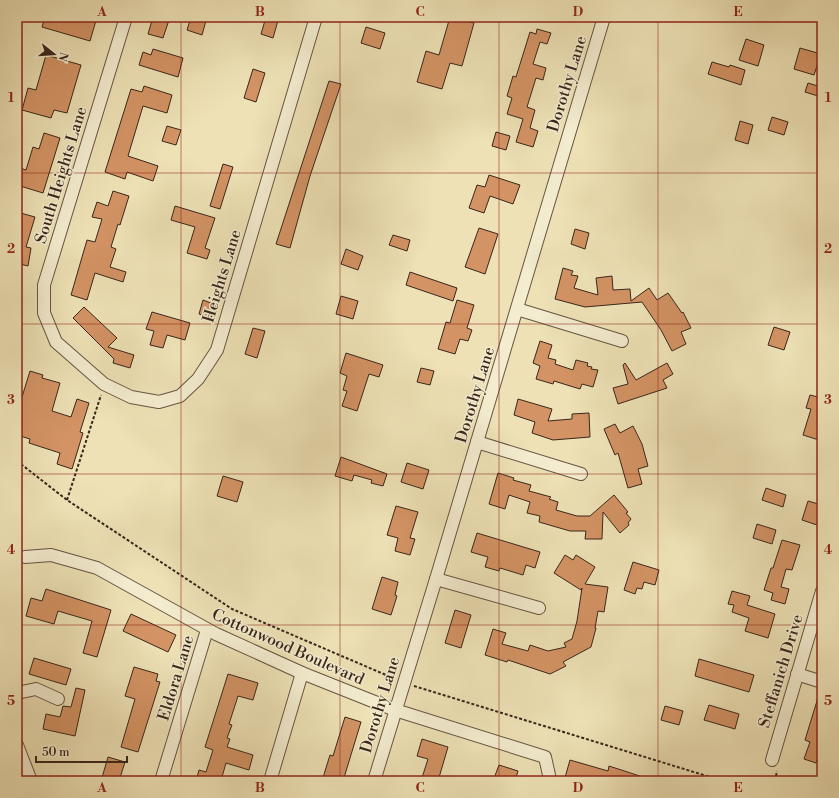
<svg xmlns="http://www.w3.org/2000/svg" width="839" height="798" font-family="'Libre Bodoni',serif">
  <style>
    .building { fill: #d39364; stroke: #39261c }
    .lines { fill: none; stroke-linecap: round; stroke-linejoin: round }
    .minor-casing { stroke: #665542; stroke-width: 14 }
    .path { stroke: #39261c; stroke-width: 2; stroke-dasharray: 3 2; stroke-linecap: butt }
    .minor { stroke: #f3eccf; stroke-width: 12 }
    .grid { fill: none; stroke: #8f2418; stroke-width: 1; stroke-opacity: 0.55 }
    .labels { text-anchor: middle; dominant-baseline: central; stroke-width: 3; stroke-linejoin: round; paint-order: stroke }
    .street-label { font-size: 16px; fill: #39261c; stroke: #f3eccf }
    .neatline { fill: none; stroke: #8f2418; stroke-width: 1.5 }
    .grid-label { font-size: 13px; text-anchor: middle; font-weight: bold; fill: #8f2418 }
  </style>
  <rect width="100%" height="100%" fill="#ede1b5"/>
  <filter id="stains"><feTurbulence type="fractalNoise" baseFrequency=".005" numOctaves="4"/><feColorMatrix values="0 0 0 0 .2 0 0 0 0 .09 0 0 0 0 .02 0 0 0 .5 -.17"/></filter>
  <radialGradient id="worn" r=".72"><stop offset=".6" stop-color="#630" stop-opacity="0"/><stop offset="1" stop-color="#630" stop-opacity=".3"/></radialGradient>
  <g class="building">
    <path d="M45 17H97L90 41 42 27Z"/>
    <path d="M153 17H170L163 38 148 34Z"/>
    <path d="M191 17H207L202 35 187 30Z"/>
    <path d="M266 17H279L273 38 261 34Z"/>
    <path d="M450 17 474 23 462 66 450 63 442 89 417 82 426 51 439 55Z"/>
    <path d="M366 27 385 33 380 49 361 43Z"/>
    <path d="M537 29 551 33 547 44 540 42 533 64 546 68 543 80 536 78 527 107 535 110 530 128 538 131 533 147 516 142 523 119 507 114 512 98 507 96 513 76 516 77 530 32 536 34Z"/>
    <path d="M746 39 764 45 758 66 739 60Z"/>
    <path d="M800 48 821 54 814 75 794 69Z"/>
    <path d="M153 49 183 58 178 77 139 65 143 52 151 55Z"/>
    <path d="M46 55 81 65 67 113 54 110 51 118 22 110 28 88 36 90Z"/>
    <path d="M712 62 729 67 730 65 745 70 741 85 708 74Z"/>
    <path d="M253 69 265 73 256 102 244 98Z"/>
    <path d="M329 81 341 84 310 176 290 248 276 244Z"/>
    <path d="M808 83 821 87 818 96 805 92Z"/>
    <path d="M144 86 172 95 167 113 143 106 128 156 158 166 153 181 127 172 125 179 105 172 131 89 142 92Z"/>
    <path d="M772 117 788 122 784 135 768 130Z"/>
    <path d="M740 121 753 125 748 144 735 140Z"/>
    <path d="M167 126 181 130 176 145 162 141Z"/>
    <path d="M496 132 510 136 506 150 492 146Z"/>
    <path d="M44 133 60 138 43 193 17 185V167L26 170 33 147 39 149Z"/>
    <path d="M223 164 233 167 220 209 210 206Z"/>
    <path d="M489 175 520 185 513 204 490 196 484 213 469 208 477 185 485 187Z"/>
    <path d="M113 191 129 196 120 225 118 224 111 247 116 249 110 267 126 272 123 282 95 273 87 300 71 295 87 240 95 242 102 219 92 217 97 202 108 206Z"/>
    <path d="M175 206 215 218 205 248 210 250 207 259 187 253 195 227 171 220Z"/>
    <path d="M17 212 35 217 26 247 31 248 28 266 20 264 19 268 17 267Z"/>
    <path d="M479 228 498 234 485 274 465 267Z"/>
    <path d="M575 229 589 233 585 249 571 244Z"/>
    <path d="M393 235 410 240 407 251 389 245Z"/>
    <path d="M346 249 363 256 358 270 341 264Z"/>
    <path d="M563 268 573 271 571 275 578 276 574 288 598 295 596 278 612 276 613 290 630 289 631 301 649 288 657 300 668 293 682 313 683 312 691 328 681 332 686 344 672 351 661 330 642 302 585 307 555 299Z"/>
    <path d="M410 272 457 288 453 301 406 285Z"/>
    <path d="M341 296 358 301 353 319 336 314Z"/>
    <path d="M203 300 216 305 211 318 199 314Z"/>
    <path d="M457 300 474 305 467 328 472 330 468 341 460 339 455 354 438 349 446 322 450 323Z"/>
    <path d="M84 307 117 338 108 347 134 355 130 368 113 363 114 359 73 318Z"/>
    <path d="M152 312 190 323 185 340 167 335 163 348 150 345 154 331 146 329Z"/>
    <path d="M774 327 790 332 784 350 768 345Z"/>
    <path d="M253 328 265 331 257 358 245 354Z"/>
    <path d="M540 341 552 345 548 358 556 360 555 364 573 370 576 360 588 363 587 366 592 367 591 369 598 370 593 387 582 384 580 389 554 381 553 384 536 379 540 366 533 363Z"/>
    <path d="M346 353 383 365 379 377 369 374 357 411 342 406 347 391 343 390 347 376 340 373Z"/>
    <path d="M625 363 636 380 667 363 673 374 663 380 667 388 618 404 613 388 628 384 623 365Z"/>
    <path d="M421 368 434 371 430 385 417 382Z"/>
    <path d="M30 371 43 375 42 378 60 383 52 411 71 417 77 399 89 403 80 432 83 433 72 469 57 464 60 453 29 443 30 439 17 435V401L19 395 22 397Z"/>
    <path d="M810 395 822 398V441L803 435 811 409 806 408Z"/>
    <path d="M518 399 552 409 548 421 572 419V414L589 413 590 437 553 440 532 433 535 422 514 415Z"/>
    <path d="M615 424 620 433 633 426 642 444 648 466 638 469 642 484 628 488 618 453 615 455 604 429Z"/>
    <path d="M341 457 387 474 383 486 371 483 372 480 354 475 352 481 335 476Z"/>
    <path d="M407 463 429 470 423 489 401 482Z"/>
    <path d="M498 473 514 478 513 480 531 485 529 491 551 497 549 499 558 502 556 510 577 516H590L614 495 628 512 626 513 631 519 628 523 629 525 620 533 603 512 602 539H585L586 531H570L539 522 540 516 527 513 530 502 509 495 505 509 489 504Z"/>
    <path d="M223 476 243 482 237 502 217 496Z"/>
    <path d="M766 488 786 495 783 507 762 500Z"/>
    <path d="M808 501 822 505 817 525 802 520Z"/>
    <path d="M396 506 418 512 410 538 415 539 410 555 395 551 398 538 387 535Z"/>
    <path d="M757 524 776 530 772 544 753 538Z"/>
    <path d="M477 533 540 552 535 568 526 565 523 575 500 568 499 571 485 567 488 557 471 552Z"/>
    <path d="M782 540 800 545 792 570 786 569 781 587 789 589 785 604 771 600 773 593 764 590 771 568H773Z"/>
    <path d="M565 555 573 560 576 555 595 567 585 584 608 587 604 612 598 611 595 628H596L591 647 563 662 566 666 550 674 508 660 507 662 485 655 493 629 506 633 502 644 528 651 530 645 548 651 566 647 564 643 572 639 577 621 582 588 581 590 554 573Z"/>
    <path d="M633 562 659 570 655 585 644 582 642 589 637 588 635 594 624 590Z"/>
    <path d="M382 577 398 582 395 595 397 596 391 615 372 609Z"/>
    <path d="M46 589 111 610 97 657 83 653 92 621 58 611 54 624 26 616 31 598 42 601Z"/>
    <path d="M732 591 750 596 747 605 775 614 768 638 745 631 749 618 732 612 734 605 728 604Z"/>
    <path d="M455 610 471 615 461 648 445 643Z"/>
    <path d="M131 614 176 635 168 652 123 631Z"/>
    <path d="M34 658 71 669 66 685 29 674Z"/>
    <path d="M699 659 754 675 749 692 695 676Z"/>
    <path d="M134 667 158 674 156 681 160 682 138 752 121 747 135 699 125 696Z"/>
    <path d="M228 674 258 683 253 700 238 696 229 724 232 725 227 738 230 739 227 747 253 755 249 770 226 763 222 777 229 779V781H196L199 770 206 772 213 750 205 747Z"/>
    <path d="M76 688 85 690 75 736 43 729 46 714 60 717 63 706 71 707Z"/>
    <path d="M820 691H822V744L816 763 804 759 810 742 805 740Z"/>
    <path d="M709 705 739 714 735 729 704 720Z"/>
    <path d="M665 706 683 711 679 725 661 720Z"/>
    <path d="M345 717 361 722 343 781H322L330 755 333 756Z"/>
    <path d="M422 739 448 747 438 781H421L428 759 417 756Z"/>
    <path d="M108 757 125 762 119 781H101Z"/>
    <path d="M570 760 608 771 609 766 649 779 648 781H564Z"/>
    <path d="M499 765 518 771 515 781H493Z"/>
  </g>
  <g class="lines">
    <g class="minor-casing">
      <g id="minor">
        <path d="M126 17 44 285V313L56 342 104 384 131 397 159 402 180 396 198 379 217 350 316 17"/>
        <path d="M517 309 622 341"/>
        <path d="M477 442 581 474"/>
        <path d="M25 557 51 555 97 568 216 634 302 673 395 710 545 757 549 775 548 781"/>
        <path d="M436 579 539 608"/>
        <path d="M797 674 822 682"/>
        <path d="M17 693 36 689 58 699"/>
        <path d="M17 745 31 781"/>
        <path d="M772 760 822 591"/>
        <path d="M161 781 207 630"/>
        <path d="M270 781 302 673"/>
        <path d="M374 781 436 579 604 17"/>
      </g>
    </g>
    <g class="path">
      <path d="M17 461 67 500 232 609 393 678"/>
      <path d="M67 500 101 395"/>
      <path d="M414 686 723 781"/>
      <path d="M775 781 777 771"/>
    </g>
    <use href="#minor" class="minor"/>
  </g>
  <path class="grid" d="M181 17V781M340 17V781M499 17V781M658 17V781M17 173H822M17 324H822M17 474H822M17 625H822"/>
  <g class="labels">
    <g class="street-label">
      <text transform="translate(567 84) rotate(-73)">Dorothy Lane</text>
      <text transform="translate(61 175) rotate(-73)">South Heights Lane</text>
      <text transform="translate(222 276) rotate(-73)">Heights Lane</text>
      <text transform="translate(475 395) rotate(-73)">Dorothy Lane</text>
      <text transform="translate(288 647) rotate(24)">Cottonwood Boulevard</text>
      <text transform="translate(781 671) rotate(-73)">Steffanich Drive</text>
      <text transform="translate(176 678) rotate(-73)">Eldora Lane</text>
      <text transform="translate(380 705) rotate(-73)">Dorothy Lane</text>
    </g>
  </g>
  <rect width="839" height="798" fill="none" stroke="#ede1b5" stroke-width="44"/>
  <g transform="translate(54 54) rotate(107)" stroke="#f3eccf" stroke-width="3" paint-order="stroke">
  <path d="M0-3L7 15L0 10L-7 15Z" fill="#39261c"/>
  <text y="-6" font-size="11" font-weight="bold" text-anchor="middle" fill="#39261c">N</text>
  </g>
  <path d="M36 756v6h91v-6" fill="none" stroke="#39261c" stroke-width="2"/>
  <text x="42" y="756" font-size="12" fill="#39261c" stroke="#f3eccf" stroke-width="3" paint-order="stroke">50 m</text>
  <rect x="22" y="22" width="795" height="754" class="neatline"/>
  <g class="grid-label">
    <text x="102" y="16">A</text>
    <text x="260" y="16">B</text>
    <text x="420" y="16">C</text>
    <text x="578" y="16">D</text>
    <text x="738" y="16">E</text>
    <text x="11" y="102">1</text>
    <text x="828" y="102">1</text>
    <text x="11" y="253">2</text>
    <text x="828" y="253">2</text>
    <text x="11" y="404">3</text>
    <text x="828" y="404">3</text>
    <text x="11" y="554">4</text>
    <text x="828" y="554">4</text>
    <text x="11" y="705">5</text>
    <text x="828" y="705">5</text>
    <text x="102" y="792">A</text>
    <text x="260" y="792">B</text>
    <text x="420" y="792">C</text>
    <text x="578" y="792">D</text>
    <text x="738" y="792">E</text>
  </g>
  <rect width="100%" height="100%" filter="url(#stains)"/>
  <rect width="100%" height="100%" fill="url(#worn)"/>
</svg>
